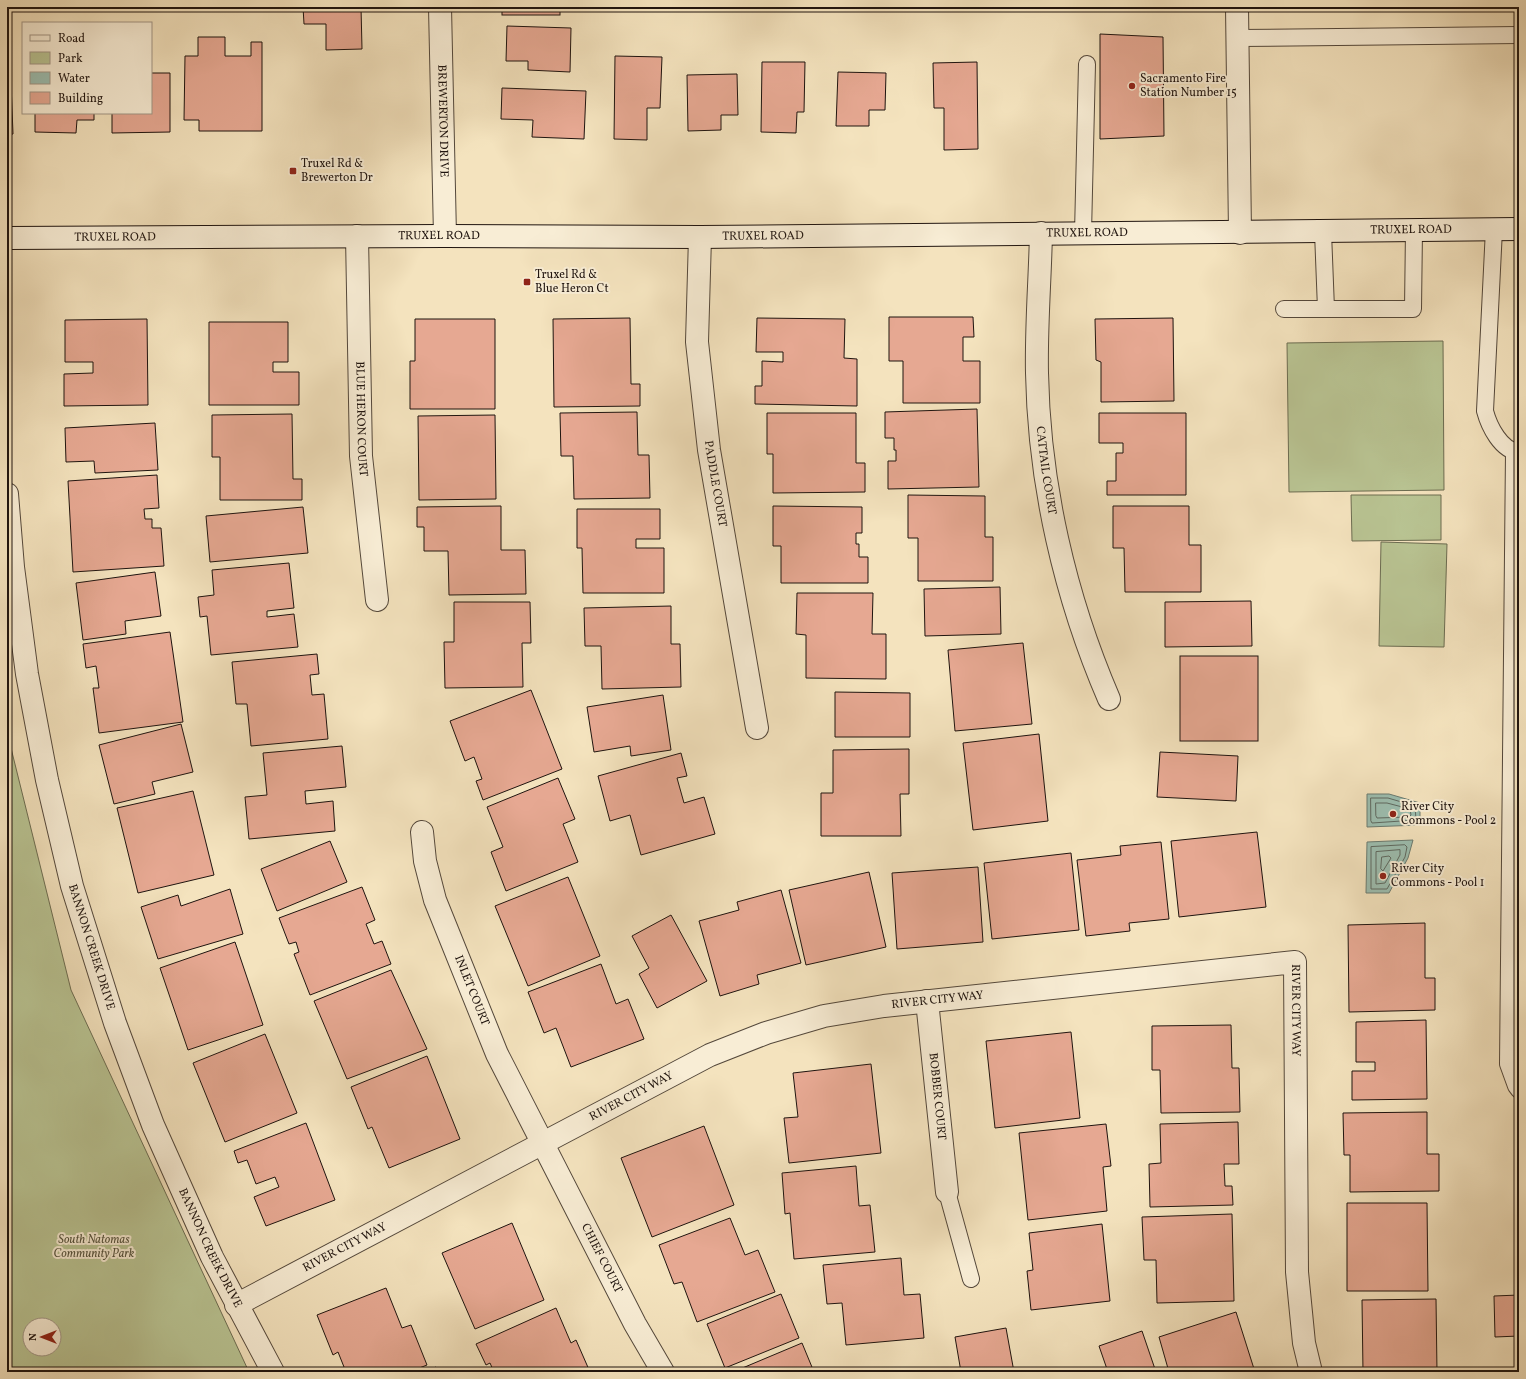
<svg xmlns="http://www.w3.org/2000/svg" width="1526" height="1379" font-family="Vollkorn,serif">
  <style>
    .green { fill: #b9c493; stroke: #6c6c51; fill-rule: evenodd }
    .water { fill: #9cbeb0; stroke: #6a7a70 }
    .lines { fill: none; stroke-linecap: round; stroke-linejoin: round }
    .shore { stroke: #5e6960; stroke-width: 1 }
    .building { fill: #e6a892; stroke: #1f140f }
    .lane-casing { stroke: #54483b; stroke-width: 18 }
    .street-casing { stroke: #54483b; stroke-width: 24 }
    .secondary-casing { stroke: #1f140f; stroke-width: 24 }
    .lane { stroke: #f8edd5; stroke-width: 16 }
    .street { stroke: #f8edd5; stroke-width: 22 }
    .secondary { stroke: #f8edd5; stroke-width: 22 }
    .poi-dot { fill: #8f2418; stroke: #f8edd5; stroke-width: 1.5 }
    .labels { text-anchor: middle; dominant-baseline: central; stroke-width: 4; stroke-linejoin: round; paint-order: stroke }
    .poi-label { font-size: 12px; fill: #1f140f; stroke: #f8edd5; text-anchor: start }
    .street-label { font-size: 12px; fill: #1f140f; stroke: #f8edd5 }
    .park-label { font-size: 12px; font-style: italic; fill: #55523d; stroke: #f8edd5 }
  </style>
  <rect width="100%" height="100%" fill="#f4e3be"/>
  <filter id="stains"><feTurbulence type="fractalNoise" baseFrequency=".005" numOctaves="4"/><feColorMatrix values="0 0 0 0 .2 0 0 0 0 .09 0 0 0 0 .02 0 0 0 .5 -.17"/></filter>
  <radialGradient id="worn" r=".72"><stop offset=".6" stop-color="#630" stop-opacity="0"/><stop offset="1" stop-color="#630" stop-opacity=".3"/></radialGradient>
  <g class="green">
    <path d="M1443 341 1444 490 1289 492 1287 343Z"/>
    <path d="M1351 495H1441V540L1352 541Z"/>
    <path d="M1381 542 1447 544 1444 647 1379 646Z"/>
    <path d="M7 723 9 740 71 990 249 1372H7ZM30 1325H54V1349H30Z"/>
  </g>
  <g class="water">
    <path d="M1367 794H1389L1420 803V825L1367 827Z"/>
    <path d="M1413 840 1408 858 1389 893H1366L1367 842Z"/>
  </g>
  <g class="lines">
    <g class="shore">
      <path d="M1371 798H1388L1415 806 1416 820 1372 823 1371 821Z"/>
      <path d="M1376 803H1387L1410 809 1411 815 1409 817 1377 818 1376 816Z"/>
      <path d="M1405 845 1407 847 1405 857 1387 889H1371V847Z"/>
      <path d="M1400 850V855L1385 883 1376 884V852Z"/>
      <path d="M1382 857 1389 856 1391 858 1383 871 1381 869Z"/>
    </g>
  </g>
  <g class="building">
    <path d="M52 7H85V9Z"/>
    <path d="M303 7H361L362 49 326 50V24H304Z"/>
    <rect x="502" y="7" width="58" height="8"/>
    <path d="M507 26 571 28 570 72 528 70V61H506Z"/>
    <path d="M1100 34 1163 37 1164 136 1100 139Z"/>
    <path d="M198 37H225V56H251V42H262V131H199V120H184L185 56H198Z"/>
    <path d="M615 56 662 57 660 108H647V140L614 139Z"/>
    <path d="M7 58H10L13 134 7 135Z"/>
    <path d="M762 62H805L804 112H797L796 133 761 132Z"/>
    <path d="M977 62 978 149 944 150V108H934L933 63Z"/>
    <path d="M838 72 886 73 885 110H869V126H836Z"/>
    <path d="M151 73H170V132L112 133V113H151Z"/>
    <path d="M737 74 738 115H721V130L688 131 687 75Z"/>
    <path d="M502 88 586 91 584 139 532 137 533 120 501 119Z"/>
    <path d="M35 113H94V120H77L76 133 35 132Z"/>
    <path d="M889 317H973L974 337H963V361H980V403H903V361H889Z"/>
    <path d="M630 318 631 384H640V406L554 407 553 319Z"/>
    <path d="M757 318 845 319 844 358 857 359V406L755 404V386H762V361L783 362V352H756Z"/>
    <path d="M1173 318 1174 401 1101 402V362L1096 360 1095 319Z"/>
    <path d="M147 319 148 405 64 406V374L93 373V362H65V320Z"/>
    <path d="M415 319H495V409H410V361H415Z"/>
    <path d="M209 322H288V362H273V372H299V405H209Z"/>
    <path d="M977 409 979 487 888 489V461H896V450H894V438H885V412Z"/>
    <path d="M637 412 638 455H649L650 498 574 499 573 456H561L560 413Z"/>
    <path d="M767 413H856V463H865V492L773 493V454H767Z"/>
    <path d="M1099 413H1186V495H1107V481H1116V453H1123V443H1099Z"/>
    <path d="M292 414 293 479H302V500H220V457H212V415Z"/>
    <path d="M495 415 496 499 419 500 418 416Z"/>
    <path d="M155 423 158 470 95 473 94 461 66 462 65 428Z"/>
    <path d="M157 475 159 508 144 509 145 519H152V528H161L164 566 73 572 68 481Z"/>
    <path d="M908 495 985 496V537H993V581H918V538H908Z"/>
    <path d="M501 506V550H525L526 594 449 595 448 551H424V527H417V507Z"/>
    <path d="M773 506 862 507V533H856V544H859V557H868V583H781V546H773Z"/>
    <path d="M1113 506H1189V545H1201V592H1125L1124 548H1113Z"/>
    <path d="M303 507 308 553 210 562 206 516Z"/>
    <path d="M577 509H660V539H636V548H664V593H583L582 548H577Z"/>
    <path d="M289 563 294 608 267 611V617L294 614 298 647 211 655 207 616 200 617 198 597 214 595 212 570Z"/>
    <path d="M155 572 161 616 125 621 126 634 83 640 76 583Z"/>
    <path d="M1000 587 1001 634 925 636 924 589Z"/>
    <path d="M797 593H873L872 634H886V679L806 678V635L796 634Z"/>
    <path d="M1251 601 1252 646 1165 647V602Z"/>
    <path d="M454 602H530L531 643H522L523 687 445 688 444 642H454Z"/>
    <path d="M671 606V644H680L681 687 602 689 601 646H585L584 608Z"/>
    <path d="M170 632 183 722 99 733 93 688H99L96 666 86 668 83 644Z"/>
    <path d="M1023 643 1032 724 955 731 948 650Z"/>
    <path d="M317 654 319 674 310 675 312 695 324 694 328 739 251 746 247 704H236L232 662Z"/>
    <rect x="1180" y="656" width="78" height="85"/>
    <path d="M531 690 562 769 483 800 476 781 482 779 474 757 465 761 450 721Z"/>
    <path d="M835 692 910 693V737H835Z"/>
    <path d="M663 695 671 750 631 756 630 746 594 752 587 707Z"/>
    <path d="M181 724 193 772 152 782 155 794 114 804 99 745Z"/>
    <path d="M1039 734 1048 821 973 830 963 743Z"/>
    <path d="M342 746 346 787 305 791 306 804 333 801 335 831 249 839 245 797 267 795 263 753Z"/>
    <path d="M909 749V794H900L901 836H821V793H833V750Z"/>
    <path d="M1160 752 1238 756 1236 801 1157 797Z"/>
    <path d="M681 753 687 776 677 778 684 803 704 797 715 834 641 855 630 815 610 821 598 776Z"/>
    <path d="M558 778 575 819 563 824 578 862 506 891 491 852 503 847 487 807Z"/>
    <path d="M193 791 214 875 138 893 117 808Z"/>
    <path d="M1257 832 1266 907 1179 917 1171 841Z"/>
    <path d="M330 841 347 882 277 911 261 869Z"/>
    <path d="M1161 842 1169 919 1129 923 1130 931 1086 936 1077 860 1121 855 1120 846Z"/>
    <path d="M1071 853 1079 930 992 939 984 863Z"/>
    <path d="M978 867 983 942 897 949 892 873Z"/>
    <path d="M869 872 886 947 806 965 789 890Z"/>
    <path d="M568 877 600 956 528 986 495 906Z"/>
    <path d="M362 887 375 920 366 924 374 944 382 941 391 964 310 995 294 954 299 952 296 942 289 944 279 918Z"/>
    <path d="M230 889 243 934 158 959 141 907 178 895 181 906Z"/>
    <path d="M781 890 801 963 757 975 759 984 720 996 699 921 739 910 737 902Z"/>
    <path d="M671 915 707 981 657 1008 639 974 649 968 632 936Z"/>
    <path d="M1425 923V978H1435V1010L1349 1012 1348 925Z"/>
    <path d="M235 942 263 1025 188 1050 160 968Z"/>
    <path d="M601 964 616 1004 628 999 644 1039 571 1067 556 1028 544 1033 528 992Z"/>
    <path d="M391 970 427 1049 347 1079 314 1001Z"/>
    <path d="M1426 1020 1427 1099 1352 1100V1071H1375V1062H1356V1022Z"/>
    <path d="M1231 1025 1232 1068H1239L1240 1112 1161 1113 1160 1070H1152V1026Z"/>
    <path d="M1071 1032 1080 1118 995 1128 986 1041Z"/>
    <path d="M265 1034 297 1113 225 1142 193 1063Z"/>
    <path d="M427 1056 460 1139 389 1168 372 1127 368 1129 351 1087Z"/>
    <path d="M871 1064 881 1153 789 1163 784 1118 798 1117 793 1073Z"/>
    <path d="M1427 1112V1154H1439V1191L1350 1192V1155H1344L1343 1113Z"/>
    <path d="M1238 1122 1239 1164H1224L1225 1186H1232L1233 1205 1150 1207 1149 1164 1161 1163 1160 1124Z"/>
    <path d="M306 1123 335 1200 266 1226 254 1197 279 1187 275 1177 256 1184 247 1160 238 1163 234 1151Z"/>
    <path d="M1106 1124 1111 1166 1103 1167 1107 1211 1028 1220 1019 1133Z"/>
    <path d="M704 1126 734 1205 652 1237 621 1158Z"/>
    <path d="M856 1166 859 1206 870 1205 875 1252 794 1259 790 1213 785 1214 782 1173Z"/>
    <path d="M1347 1203H1427L1428 1291H1347Z"/>
    <path d="M1232 1214 1234 1301 1157 1303 1156 1260H1144L1142 1217Z"/>
    <path d="M730 1218 745 1255 758 1250 775 1292 697 1322 682 1282 674 1284 659 1245Z"/>
    <path d="M512 1223 544 1300 475 1329 442 1253Z"/>
    <path d="M1102 1224 1110 1301 1031 1310 1027 1271 1033 1270 1029 1233Z"/>
    <path d="M901 1258 904 1295 920 1294 924 1338 846 1345 842 1303 827 1304 823 1265Z"/>
    <path d="M386 1288 402 1328 411 1325 427 1365 409 1372H346L338 1352 333 1355 317 1315Z"/>
    <path d="M781 1294 799 1338 725 1368 707 1324Z"/>
    <path d="M1519 1295V1336L1495 1337 1494 1296Z"/>
    <path d="M1436 1299 1437 1372H1363L1362 1300Z"/>
    <path d="M556 1308 571 1343 576 1340 590 1372H494L490 1363 486 1365 476 1344Z"/>
    <path d="M1236 1312 1255 1372H1169L1159 1337Z"/>
    <path d="M1006 1328 1014 1372H961L955 1337Z"/>
    <path d="M1142 1331 1156 1372H1108L1099 1346Z"/>
    <path d="M802 1343 814 1372H733Z"/>
    <path d="M436 1367 438 1372H425Z"/>
  </g>
  <g class="lines">
    <g class="lane-casing">
      <g id="lane">
        <path d="M1237 38 1519 35"/>
        <path d="M1494 229 1485 411C1489 426 1501 451 1519 452"/>
        <path d="M1323 232 1326 309"/>
        <path d="M1083 233 1087 64"/>
        <path d="M1284 309H1413L1414 230"/>
        <path d="M1514 452 1508 1064 1516 1086 1519 1090"/>
        <path d="M947 1192 971 1279"/>
      </g>
    </g>
    <g class="street-casing">
      <g id="street">
        <path id="s1" d="M440 7 445 236"/>
        <path d="M1237 7 1240 233"/>
        <path id="s2" d="M1041 233C1040 280 1036 327 1037 373 1039 484 1065 597 1109 699"/>
        <path id="s3" d="M357 236 361 456 377 600"/>
        <path id="s4" d="M700 237 697 342 709 450 757 728"/>
        <path id="s5" d="M7 494 13 567 27 674 47 780 72 886 115 1023 153 1125 212 1257 273 1372"/>
        <path id="s6" d="M422 832 425 861 435 900 497 1054 635 1324 663 1372"/>
        <path id="s7" d="M927 1001 947 1192"/>
        <path id="s8" d="M236 1305 710 1055 766 1033 824 1016 884 1006 1295 962 1297 1272 1304 1343 1311 1372"/>
      </g>
    </g>
    <g class="secondary-casing">
      <g id="secondary">
        <path id="s9" d="M7 238 445 236 700 237 1519 229"/>
      </g>
    </g>
    <use href="#lane" class="lane"/>
    <use href="#street" class="street"/>
    <use href="#secondary" class="secondary"/>
  </g>
  <g class="poi-dot">
    <circle cx="1132" cy="86" r="4"/>
    <rect x="289" y="167" width="8" height="8" rx="2"/>
    <rect x="523" y="278" width="8" height="8" rx="2"/>
    <circle cx="1393" cy="814" r="4"/>
    <circle cx="1383" cy="876" r="4"/>
  </g>
  <g class="labels">
    <g class="poi-label">
      <text x="1140" y="79">Sacramento Fire<tspan x="1140" dy="14">Station Number 15</tspan></text>
      <text x="301" y="164">Truxel Rd &amp;<tspan x="301" dy="14">Brewerton Dr</tspan></text>
      <text x="535" y="275">Truxel Rd &amp;<tspan x="535" dy="14">Blue Heron Ct</tspan></text>
      <text x="1401" y="807">River City<tspan x="1401" dy="14">Commons - Pool 2</tspan></text>
      <text x="1391" y="869">River City<tspan x="1391" dy="14">Commons - Pool 1</tspan></text>
    </g>
    <g class="street-label">
      <text stroke="none"><textPath href="#s1" startOffset="114">BREWERTON DRIVE</textPath></text>
      <text stroke="none"><textPath href="#s9" startOffset="1404">TRUXEL ROAD</textPath></text>
      <text stroke="none"><textPath href="#s9" startOffset="1080">TRUXEL ROAD</textPath></text>
      <text stroke="none"><textPath href="#s9" startOffset="432">TRUXEL ROAD</textPath></text>
      <text stroke="none"><textPath href="#s9" startOffset="756">TRUXEL ROAD</textPath></text>
      <text stroke="none"><textPath href="#s9" startOffset="108">TRUXEL ROAD</textPath></text>
      <text stroke="none"><textPath href="#s3" startOffset="183">BLUE HERON COURT</textPath></text>
      <text stroke="none"><textPath href="#s2" startOffset="238">CATTAIL COURT</textPath></text>
      <text stroke="none"><textPath href="#s4" startOffset="248">PADDLE COURT</textPath></text>
      <text stroke="none"><textPath href="#s5" startOffset="462">BANNON CREEK DRIVE</textPath></text>
      <text stroke="none"><textPath href="#s6" startOffset="167">INLET COURT</textPath></text>
      <text stroke="none"><textPath href="#s8" startOffset="771">RIVER CITY WAY</textPath></text>
      <text stroke="none"><textPath href="#s8" startOffset="1179">RIVER CITY WAY</textPath></text>
      <text stroke="none"><textPath href="#s8" startOffset="447">RIVER CITY WAY</textPath></text>
      <text stroke="none"><textPath href="#s7" startOffset="96">BOBBER COURT</textPath></text>
      <text stroke="none"><textPath href="#s8" startOffset="123">RIVER CITY WAY</textPath></text>
      <text stroke="none"><textPath href="#s5" startOffset="786">BANNON CREEK DRIVE</textPath></text>
      <text stroke="none"><textPath href="#s6" startOffset="465">CHIEF COURT</textPath></text>
    </g>
    <g class="park-label">
      <text x="94" y="1240">South Natomas<tspan x="94" dy="14">Community Park</tspan></text>
    </g>
  </g>
  <rect width="1526" height="1379" fill="none" stroke="#f4e3be" stroke-width="24"/>
  <rect x="8" y="8" width="1510" height="1363" fill="none" stroke="#1f140f" stroke-width="2"/>
  <rect x="12" y="12" width="1502" height="1355" fill="none" stroke="#1f140f"/>
  <rect x="22" y="22" width="130" height="92" fill="#f8edd5" stroke="#a19686"/>
  <rect x="30" y="35" width="20" height="6" fill="#f8edd5" stroke="#a19686"/>
  <text x="58" y="42" font-size="12" fill="#1f140f">Road</text>
  <rect x="30" y="52" width="20" height="12" fill="#b9c493" stroke="#a19686"/>
  <text x="58" y="62" font-size="12" fill="#1f140f">Park</text>
  <rect x="30" y="72" width="20" height="12" fill="#9cbeb0" stroke="#a19686"/>
  <text x="58" y="82" font-size="12" fill="#1f140f">Water</text>
  <rect x="30" y="92" width="20" height="12" fill="#e6a892" stroke="#a19686"/>
  <text x="58" y="102" font-size="12" fill="#1f140f">Building</text>
  <g transform="translate(42 1337) rotate(270)"><circle r="19" fill="#f8edd5" stroke="#a19686"/>
  <path d="M0-3L7 15L0 10L-7 15Z" fill="#8f2418"/>
  <text y="-6" font-size="11" font-weight="bold" text-anchor="middle" fill="#1f140f">N</text>
  </g>
  <rect width="100%" height="100%" filter="url(#stains)"/>
  <rect width="100%" height="100%" fill="url(#worn)"/>
</svg>
